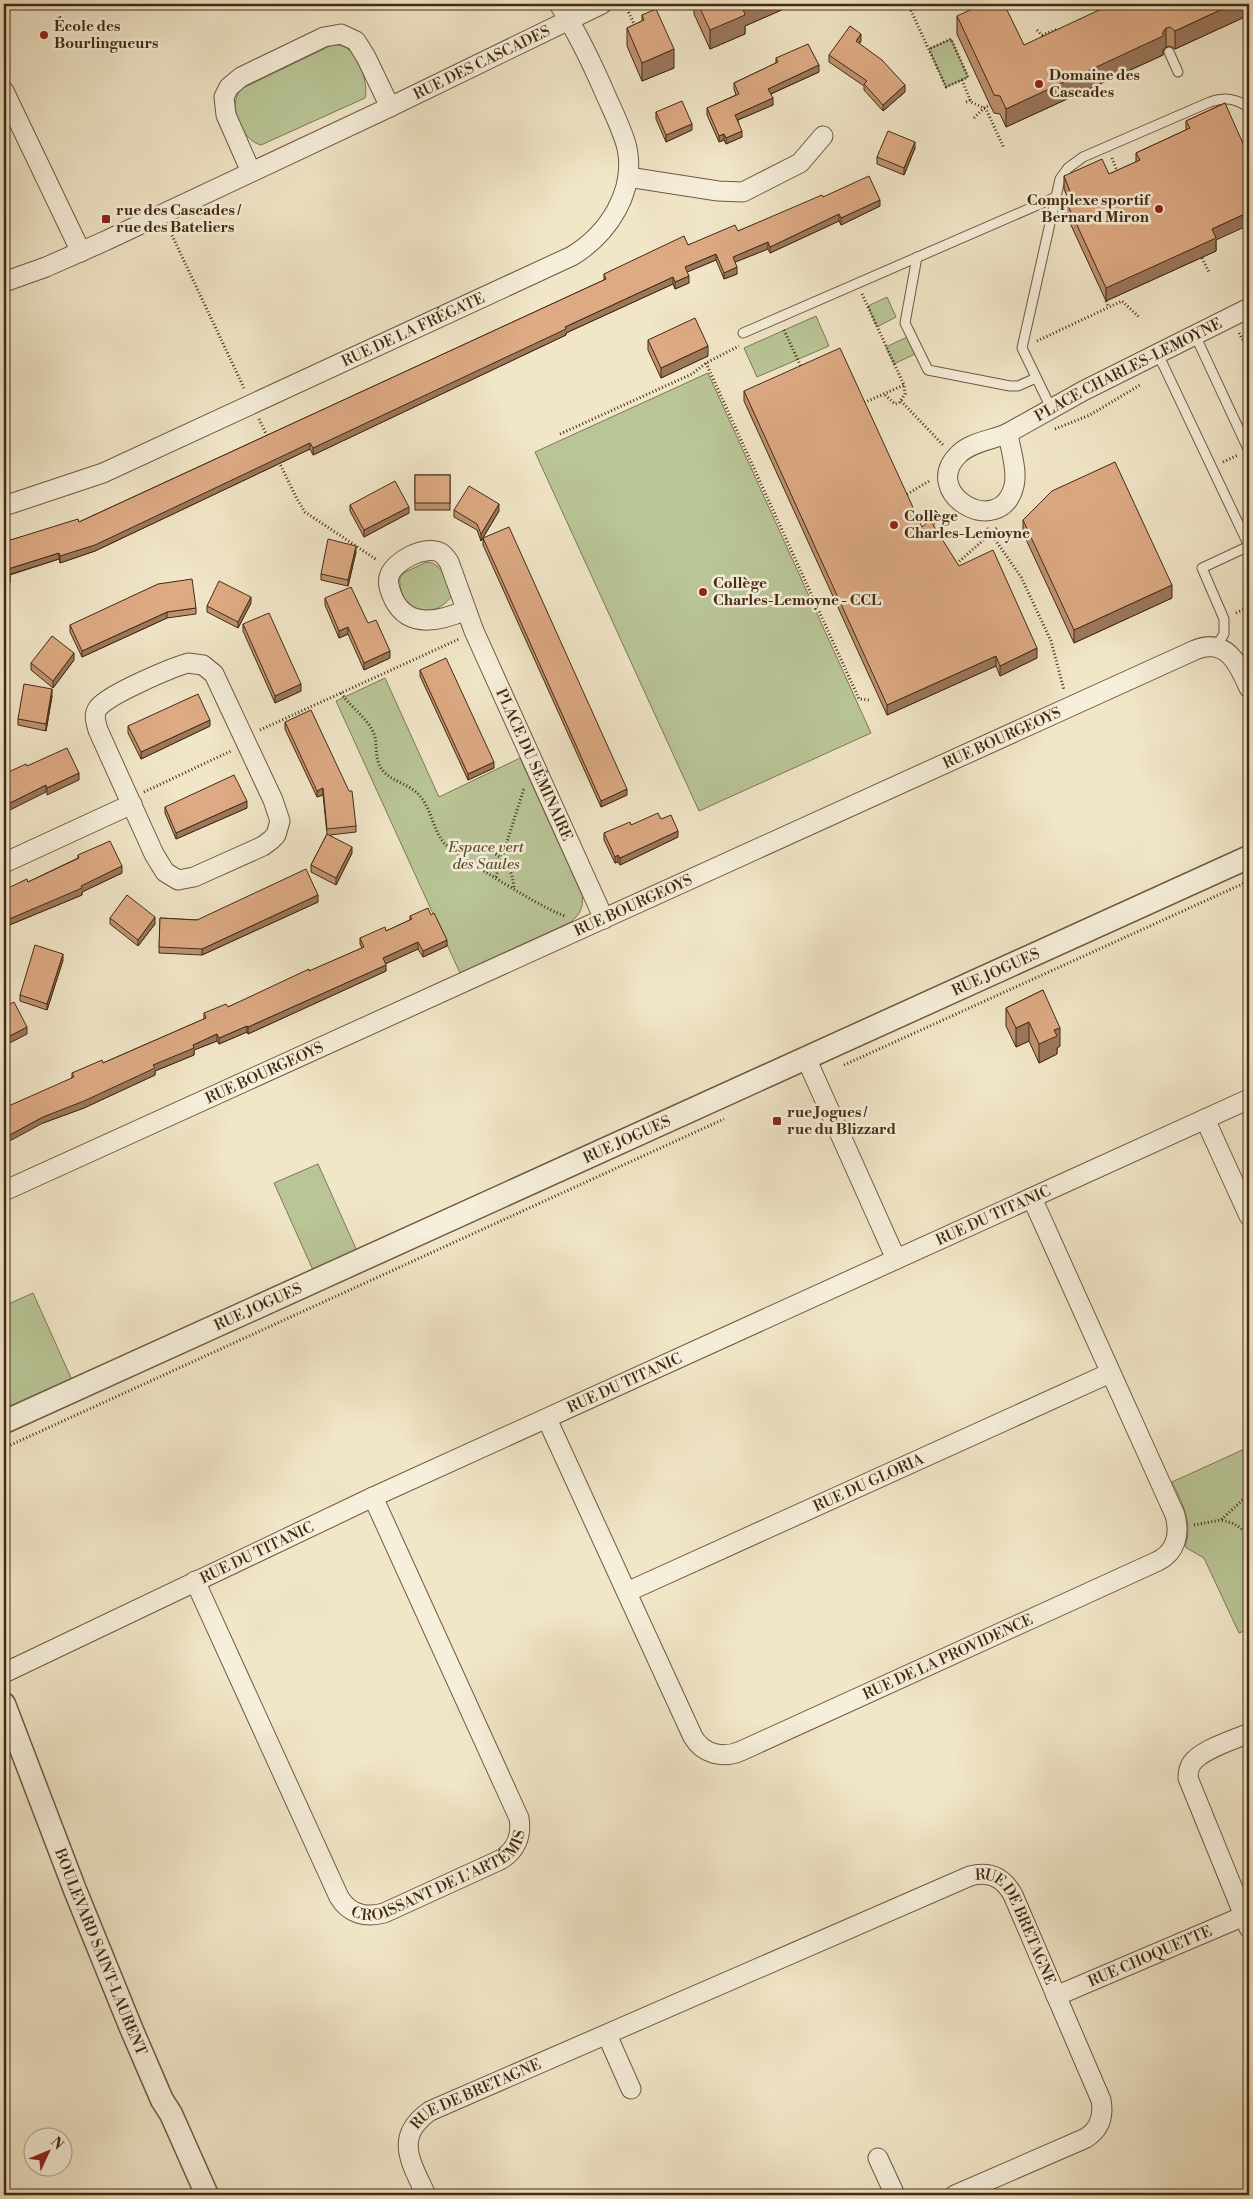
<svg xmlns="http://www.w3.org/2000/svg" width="1253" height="2199" font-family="'Libre Bodoni',serif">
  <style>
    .green { fill: #b9c596; stroke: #7e7854 }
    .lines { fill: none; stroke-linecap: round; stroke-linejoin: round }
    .service-casing { stroke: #6f5940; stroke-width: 11 }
    .minor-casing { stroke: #6f5940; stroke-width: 21 }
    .tertiary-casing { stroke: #6f5940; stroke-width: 25 }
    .path { stroke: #442a12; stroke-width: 3; stroke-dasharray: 1 2.5; stroke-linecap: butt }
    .service { stroke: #f6efdb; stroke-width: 9 }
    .minor { stroke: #f6efdb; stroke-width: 19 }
    .tertiary { stroke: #f6efdb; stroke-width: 22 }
    .wall { fill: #be9271; stroke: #442a12 }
    .shaded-wall { fill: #9b775c; stroke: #442a12 }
    .building { fill: #ddaa83; stroke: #442a12 }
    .poi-dot { fill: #8f2418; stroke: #f6efdb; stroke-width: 2 }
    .labels { text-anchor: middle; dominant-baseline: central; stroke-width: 5; stroke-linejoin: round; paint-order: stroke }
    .poi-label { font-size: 15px; font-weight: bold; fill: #442a12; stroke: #f6efdb; text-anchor: start }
    .street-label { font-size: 15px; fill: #442a12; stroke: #f6efdb }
    .park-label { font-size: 15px; font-style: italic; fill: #615133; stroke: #f6efdb }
  </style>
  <rect width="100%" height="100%" fill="#f1e6c8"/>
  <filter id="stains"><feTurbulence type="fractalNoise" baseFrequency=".004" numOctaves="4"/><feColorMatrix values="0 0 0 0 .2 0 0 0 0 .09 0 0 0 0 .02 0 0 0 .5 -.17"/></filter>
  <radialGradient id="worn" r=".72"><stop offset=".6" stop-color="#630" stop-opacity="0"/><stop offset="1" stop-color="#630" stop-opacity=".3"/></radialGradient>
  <g class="green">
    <path d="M951 39 968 77 946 87 929 49Z"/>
    <path d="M332 45C338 45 343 45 348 49 359 57 369 85 365 98L261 145C241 140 227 105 241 89Z"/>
    <path d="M887 297 896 317 877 327 868 306Z"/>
    <path d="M816 316 829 346 757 377 744 348Z"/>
    <path d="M907 337 915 354 894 364 886 347Z"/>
    <path d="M708 373 871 733 699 811 535 452Z"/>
    <path d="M427 562C443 563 448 583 451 597 431 623 397 608 400 577L405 572Z"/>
    <path d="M385 678 439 797 520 758 582 895C584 907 580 914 571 922L460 973 336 701Z"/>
    <path d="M318 1164 357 1251 313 1270 274 1183Z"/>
    <path d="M33 1293 72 1380 4 1411V1306Z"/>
    <path d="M1249 1447V1629L1239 1633 1204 1558 1185 1547C1193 1523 1183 1504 1172 1482Z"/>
  </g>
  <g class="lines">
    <g class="service-casing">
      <g id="service">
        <path d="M1169 52 1178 72"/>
        <path d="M917 257 905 323 928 370 1010 386H1018L1036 378"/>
        <path d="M743 333 1056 197"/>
        <path d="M1195 335 1249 451"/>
        <path d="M1158 354 1249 546 1202 568 1224 619V634L1215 648"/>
        <path d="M1051 408 1022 348 1060 179 1068 168 1083 157 1210 102C1225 97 1236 98 1249 108"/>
      </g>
    </g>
    <g class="minor-casing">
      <g id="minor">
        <path d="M4 91 81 252"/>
        <path d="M251 172 226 115 224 97 229 87 241 77 324 37 341 34 356 41 366 57 390 107"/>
        <path d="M628 177 718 191 743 192 800 163 823 136"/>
        <path id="s1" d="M4 282 46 267 105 241 390 107 602 4"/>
        <path id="s2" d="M1008 433 1083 391 1249 308"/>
        <path d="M1008 433C1010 449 1018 470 1014 486 1000 541 918 493 959 454 971 442 993 440 1008 433Z"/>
        <path id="s3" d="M4 506 103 473 572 256C608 234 636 192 627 148 622 128 612 110 604 91 591 61 577 32 559 4"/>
        <path id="s4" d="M466 610C441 621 409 629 394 600 391 593 387 585 389 577 393 561 426 544 441 553 444 555 447 559 449 562L474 631 604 919"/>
        <path d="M188 663 203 665 214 674 273 800 280 821 276 835 271 840 263 846 194 877 178 880 165 872 154 854 98 730C96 722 93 715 98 708 109 694 171 668 188 663Z"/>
        <path d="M4 863 132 804"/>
        <path d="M806 1058 896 1259"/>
        <path d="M1205 1119 1249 1216"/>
        <path id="s5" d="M4 1191 1195 650C1227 637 1239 665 1249 688"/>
        <path id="s6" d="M547 1419 693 1737C703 1754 723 1759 741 1751L1158 1561C1176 1552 1180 1534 1175 1515L1032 1198"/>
        <path id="s7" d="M195 1581 339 1897C349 1914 366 1918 384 1913L500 1860C516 1851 522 1836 519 1818L373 1497"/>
        <path id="s8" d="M627 1592 1110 1373"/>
        <path id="s9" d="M4 1673 373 1497 1249 1099"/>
        <path d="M1249 1733C1234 1740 1202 1749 1192 1763 1189 1767 1188 1772 1188 1778L1249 1928"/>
        <path id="s10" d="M1056 1996 1244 1916"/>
        <path d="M607 2035 631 2089"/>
        <path d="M878 2158 895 2195"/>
        <path id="s11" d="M426 2195C411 2162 393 2137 430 2111L970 1876C989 1871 1003 1877 1013 1895L1101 2100C1104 2116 1100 2129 1086 2138L955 2195"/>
      </g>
    </g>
    <g class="tertiary-casing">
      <g id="tertiary">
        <path id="s12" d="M4 1422 1249 857"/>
        <path id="s13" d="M4 1704 75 1890 131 2028 162 2100 171 2114 207 2195"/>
      </g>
    </g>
    <g class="path">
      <path d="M908 4 946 87 968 77 951 39 929 49"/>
      <path d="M1099 4 1102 10 1100 11"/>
      <path d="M627 9 636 28"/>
      <path d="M1037 30 1042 35 1058 29"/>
      <path d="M962 80 971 102 986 109 1004 148"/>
      <path d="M966 102 971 100"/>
      <path d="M974 118 984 108 990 105"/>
      <path d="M1112 158 1118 173"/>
      <path d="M169 229 244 388"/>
      <path d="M1202 258 1209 272"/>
      <path d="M862 294 904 385 905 394 899 403 895 404 884 394"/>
      <path d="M1106 301 1109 307"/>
      <path d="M784 330 802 369"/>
      <path d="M1239 333 1244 342"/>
      <path d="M1037 341 1122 301 1139 317"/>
      <path d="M1248 350 1249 354"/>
      <path d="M706 363 859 699 869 700"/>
      <path d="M901 401 944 446"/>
      <path d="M861 404 904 385"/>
      <path d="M259 419 268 438"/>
      <path d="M1055 429 1090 415 1140 385"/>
      <path d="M560 434 692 374 706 363 739 346"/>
      <path d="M279 462 297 499 305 512 377 560"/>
      <path d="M1223 462 1238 455"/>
      <path d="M904 496 931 480"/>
      <path d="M931 526 947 513"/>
      <path d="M987 528 1021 577 1051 641 1064 690"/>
      <path d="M954 566 998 527"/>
      <path d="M1236 613 1249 607"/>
      <path d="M341 693C351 708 367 717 374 734 378 745 374 757 381 768 390 782 409 783 420 796 432 810 433 831 445 844 456 855 551 914 566 916"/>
      <path d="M260 730 459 639"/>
      <path d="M144 792 231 751"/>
      <path d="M458 853C488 844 511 854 514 888"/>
      <path d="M496 877 524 788"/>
      <path d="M844 1065 1249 881"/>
      <path d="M4 1373 7 1381 4 1392"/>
      <path d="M4 1448 724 1119"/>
      <path d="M1222 1520C1234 1523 1242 1527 1249 1538"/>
      <path d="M1194 1525 1221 1520 1249 1494"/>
    </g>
    <use href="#service" class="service"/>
    <use href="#minor" class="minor"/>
    <use href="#tertiary" class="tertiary"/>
  </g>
  <g class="wall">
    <path d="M694 4H786V8L745 26V34L710 49 694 14Z"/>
    <path d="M1249 4V15L1175 49 1170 46 1166 47 1163 50V55L1006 127 1000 114 994 113 990 105 957 34V16L1024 45Z"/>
    <path d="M642 15 674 68 642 81 627 46V28L642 21Z"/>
    <path d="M861 41 859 44 905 92 883 111 864 90V86L829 62V55Z"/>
    <path d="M776 58 819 72 771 94 773 105 738 120 742 137 726 144 724 140 719 142 707 115V108L736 95 734 89V83L776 63Z"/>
    <path d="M1225 103 1216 240V251L1106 301 1064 210V197L1067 196 1064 189V176L1109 174 1136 162V153L1186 130V121Z"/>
    <path d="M656 112 692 130 666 142 656 119Z"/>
    <path d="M915 148 904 175 877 164V157Z"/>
    <path d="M823 197 880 206 841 225 839 221 770 253 768 249 735 262 737 274 724 279 716 260 687 272 689 283 675 289 673 284 566 333V335L313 455 310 449 95 551 60 563 59 559 10 575V583L4 585V542L79 522 604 280V274L688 245 738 231Z"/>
    <path d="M648 340 708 356 661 378 648 350Z"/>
    <path d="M744 391 922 527 959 566 1037 658 1000 676 996 666 887 715 744 401Z"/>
    <rect x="415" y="475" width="35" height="35"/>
    <path d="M350 505 409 513 364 537 350 511Z"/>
    <path d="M454 510 499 511 481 541 477 530 454 517Z"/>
    <path d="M1023 520 1172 598 1074 643 1023 533Z"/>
    <path d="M483 538 627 795 601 807 483 545Z"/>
    <path d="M356 552 348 586 321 580V574Z"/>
    <path d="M325 598 390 658 364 670 348 634 339 638 325 605Z"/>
    <path d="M251 603 238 628 207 612V606Z"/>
    <path d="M196 608V614L167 618 82 657 70 632V625Z"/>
    <path d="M243 624 301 691 275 703 243 631Z"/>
    <path d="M74 660 53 688 31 670V663Z"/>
    <path d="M420 670 494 768 468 780 420 676Z"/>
    <path d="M52 696 46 731 18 725V719Z"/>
    <path d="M285 722 356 826V832L330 835 352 853 336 885 311 872V865L327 834 323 795 317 797 285 729Z"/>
    <path d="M128 726H210L141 759 128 733Z"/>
    <path d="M165 807 247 808 176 839 165 813Z"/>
    <path d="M661 819 678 837 620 865 618 862 615 863 604 840V833L631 825Z"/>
    <path d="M78 855 122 873 82 892V895L7 926 4 920V890L28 882 78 858Z"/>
    <path d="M318 902 202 955 159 953 160 918 197 920Z"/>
    <path d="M410 916 447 946 423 957 418 949 385 964 386 971 248 1034 247 1032 219 1044 217 1041 194 1050V1055L155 1071V1075L84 1108 43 1123 72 1077V1073L103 1063 204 1019V1013L228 1007 362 948 360 944V938L386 931 410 920Z"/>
    <path d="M110 918 155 924 138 946 110 924Z"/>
    <path d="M63 960 47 1010 20 1001V995Z"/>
    <path d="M1043 990 1060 1046 1057 1048V1054L1039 1063 1029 1041 1016 1047 1006 1026V1008Z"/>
  </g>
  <g class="shaded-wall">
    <path d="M753 4H786V8L745 26V34L710 49V30L743 9Z"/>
    <path d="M1233 4H1249V15L1175 49V31Z"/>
    <path d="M1166 28V47L1163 50V55L1006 127V109L1163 32Z"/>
    <path d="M861 34V41L856 48V41Z"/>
    <path d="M674 49V68L642 81V63Z"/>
    <path d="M819 65V72L768 95V89Z"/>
    <path d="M905 85V92L883 111V105Z"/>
    <path d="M773 98V105L735 121V115Z"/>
    <path d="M692 124V130L666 142V135Z"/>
    <path d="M742 131V137L726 144V138Z"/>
    <path d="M724 134V140L719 142V136Z"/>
    <path d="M915 142V148L904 175V168Z"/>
    <path d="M880 200V206L841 225V218Z"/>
    <path d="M1249 212V225L1216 240V251L1106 301V288L1212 229Z"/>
    <path d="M839 214V221L770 253V247Z"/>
    <path d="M768 242V249L733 263V257Z"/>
    <path d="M716 254V260L685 273V267Z"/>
    <path d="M737 267V274L724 279V273Z"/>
    <path d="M689 276V283L675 289V282Z"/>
    <path d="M673 277V284L566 333V335L313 455V448L565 327Z"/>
    <path d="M708 346V356L661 378V368Z"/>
    <path d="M310 443V449L95 551 60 563V556Z"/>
    <path d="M499 504V511L481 541V534Z"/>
    <path d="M409 507V513L364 537V530Z"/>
    <path d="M356 546V552L348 586V580Z"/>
    <path d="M59 553V559L8 575V569Z"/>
    <path d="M10 576V583L4 585V578Z"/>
    <path d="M1172 585V598L1074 643V630Z"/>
    <path d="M251 597V603L238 628V622Z"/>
    <path d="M167 612V618L82 657V651Z"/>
    <path d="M348 627V634L339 638V631Z"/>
    <path d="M1037 648V658L1000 676V666Z"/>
    <path d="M390 651V658L364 670V663Z"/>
    <path d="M74 653V660L53 688V681Z"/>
    <path d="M996 656V666L887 715V705Z"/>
    <path d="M301 684V691L275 703V696Z"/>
    <path d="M52 689V696L46 731V724Z"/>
    <path d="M210 720V726L141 759V752Z"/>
    <path d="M494 762V768L468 780V774Z"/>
    <path d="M79 773V780L47 795V788Z"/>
    <path d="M46 785V792L4 813V806Z"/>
    <path d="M323 788V795L317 797V791Z"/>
    <path d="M627 789V795L601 807V801Z"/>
    <path d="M247 801V808L176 839V833Z"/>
    <path d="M678 831V837L620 865V858Z"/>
    <path d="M352 847V853L336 885V878Z"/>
    <path d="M618 855V862L615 863V857Z"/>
    <path d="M122 866V873L82 892V895L7 926V920Z"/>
    <path d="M318 895V902L202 955V949Z"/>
    <path d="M155 917V924L138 946V940Z"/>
    <path d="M447 940V946L423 957V951Z"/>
    <path d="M418 942V949L383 965V958Z"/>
    <path d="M63 954V960L47 1010V1004Z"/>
    <path d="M386 965V971L248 1034V1027Z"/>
    <path d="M1029 1022V1041L1016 1047V1028Z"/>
    <path d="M247 1026V1032L219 1044V1038Z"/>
    <path d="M27 1027V1034L4 1046V1039Z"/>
    <path d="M1060 1028V1046L1057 1048V1054L1039 1063V1044L1054 1030Z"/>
    <path d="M217 1034V1041L194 1050V1055L155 1071V1075L84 1108 43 1123 4 1144V1138L43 1117 153 1065 193 1045Z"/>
  </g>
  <g class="building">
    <path d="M698 4H753L743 9 745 15 710 30Z"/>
    <path d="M983 4H1004L1024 45 1112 4H1233L1175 31 1170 27 1166 28 1163 32V36L1006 109 1000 96 994 95 990 86 957 16Z"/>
    <path d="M656 9 674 49 642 63 627 28 644 20 642 15Z"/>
    <path d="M850 26 861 34 856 41 882 60 905 85 883 105 864 84 867 81 829 55Z"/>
    <path d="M808 44 819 65 768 89 773 98 735 115 742 131 726 138 724 134 719 136 707 108 739 94 734 83 778 62 776 58Z"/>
    <path d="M682 101 692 124 666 135 656 112Z"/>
    <path d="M1225 103 1249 157V212L1212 229 1216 238 1106 288 1064 197 1071 194 1064 176 1102 159 1109 174 1140 160 1136 153 1190 128 1186 121Z"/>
    <path d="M888 131 915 142 904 168 877 157Z"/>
    <path d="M869 176 880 200 841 218 839 214 770 247 768 242 733 257 737 267 724 273 716 254 685 267 689 276 675 282 673 277 565 327 566 329 313 448 310 443 95 545 60 556 59 553 8 569 10 576 4 578V542L78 519 79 522 606 279 604 274 684 236 688 245 735 225 738 231 822 195 823 197Z"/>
    <path d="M695 318 708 346 661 368 648 340Z"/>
    <path d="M840 348 922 527 930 520 959 566 993 550 1037 648 1000 666 996 656 887 705 744 391Z"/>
    <path d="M1115 462 1172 585 1074 630 1023 520 1052 491Z"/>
    <rect x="415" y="475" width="35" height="28"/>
    <path d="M395 481 409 507 364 530 350 505Z"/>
    <path d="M469 486 499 504 481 534 477 524 454 510Z"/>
    <path d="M509 527 627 789 601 801 483 538Z"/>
    <path d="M328 539 356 546 348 580 321 574Z"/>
    <path d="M192 579 196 608 167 612 82 651 70 625 158 584Z"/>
    <path d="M219 581 251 597 238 622 207 606Z"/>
    <path d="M351 587 368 623 376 620 390 651 364 663 348 627 339 631 325 598Z"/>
    <path d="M269 613 301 684 275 696 243 624Z"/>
    <path d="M52 636 74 653 53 681 31 663Z"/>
    <path d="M446 658 494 762 468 774 420 670Z"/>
    <path d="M24 684 52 689 46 724 18 719Z"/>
    <path d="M198 694 210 720 141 752 128 726Z"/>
    <path d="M311 710 349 791H352L356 826 327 829 323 788 317 791 285 722Z"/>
    <path d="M67 748 79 773 47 788 46 785 4 806V774L26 764 27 766Z"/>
    <path d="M234 775 247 801 176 833 165 807Z"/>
    <path d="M658 813 661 819 671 815 678 831 620 858 618 855 615 857 604 833 630 822 631 825Z"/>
    <path d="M327 834 352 847 336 878 311 865Z"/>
    <path d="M110 841 122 866 81 886 82 888 7 920 4 914V890L27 879 28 882 79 858 78 855Z"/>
    <path d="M306 869 318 895 202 949 159 947 160 918 197 920Z"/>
    <path d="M127 895 155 917 138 940 110 918Z"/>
    <path d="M428 908 431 915 434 913 447 940 423 951 418 942 383 958 386 965 248 1027 247 1026 219 1038 217 1034 193 1045 194 1048 153 1065 155 1068 84 1101 43 1117 4 1138V1108L74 1077 72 1073 102 1060 103 1063 206 1018 204 1013 226 1004 228 1007 309 969V971L364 947 360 938 385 927 386 931 412 919 410 916Z"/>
    <path d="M35 945 63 954 47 1004 20 995Z"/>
    <path d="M1043 990 1060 1028 1054 1030 1057 1036 1039 1044 1029 1022 1016 1028 1006 1008Z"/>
    <path d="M14 1002 27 1027 4 1039V1007Z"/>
  </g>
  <g class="poi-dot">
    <circle cx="44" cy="35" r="5"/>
    <circle cx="1039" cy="84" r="5"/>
    <circle cx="1159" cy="209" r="5"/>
    <rect x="101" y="214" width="10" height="10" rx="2.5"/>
    <circle cx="894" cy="525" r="5"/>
    <circle cx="703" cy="592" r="5"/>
    <rect x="772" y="1116" width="10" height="10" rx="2.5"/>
  </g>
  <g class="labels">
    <g class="poi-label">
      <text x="54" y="26">École des<tspan x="54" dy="17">Bourlingueurs</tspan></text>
      <text x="1049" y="75">Domaine des<tspan x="1049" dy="17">Cascades</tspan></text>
      <text x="1149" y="200" text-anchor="end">Complexe sportif<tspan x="1149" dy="17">Bernard Miron</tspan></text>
      <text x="116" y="210">rue des Cascades /<tspan x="116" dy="17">rue des Bateliers</tspan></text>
      <text x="904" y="516">Collège<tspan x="904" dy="17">Charles-Lemoyne</tspan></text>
      <text x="713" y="583">Collège<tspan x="713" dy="17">Charles-Lemoyne - CCL</tspan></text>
      <text x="787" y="1112">rue Jogues /<tspan x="787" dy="17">rue du Blizzard</tspan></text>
    </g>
    <g class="street-label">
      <text stroke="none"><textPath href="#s1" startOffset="526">RUE DES CASCADES</textPath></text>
      <text stroke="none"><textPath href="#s3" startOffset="446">RUE DE LA FRÉGATE</textPath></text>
      <text stroke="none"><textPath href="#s2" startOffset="136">PLACE CHARLES-LEMOYNE</textPath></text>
      <text stroke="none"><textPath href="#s5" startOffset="1096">RUE BOURGEOYS</textPath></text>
      <text stroke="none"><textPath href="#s4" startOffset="400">PLACE DU SÉMINAIRE</textPath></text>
      <text stroke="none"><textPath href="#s5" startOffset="691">RUE BOURGEOYS</textPath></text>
      <text stroke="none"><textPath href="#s12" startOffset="1089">RUE JOGUES</textPath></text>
      <text stroke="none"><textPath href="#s5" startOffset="286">RUE BOURGEOYS</textPath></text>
      <text stroke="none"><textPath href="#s12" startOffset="684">RUE JOGUES</textPath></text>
      <text stroke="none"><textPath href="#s9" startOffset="1090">RUE DU TITANIC</textPath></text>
      <text stroke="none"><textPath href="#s12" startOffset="279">RUE JOGUES</textPath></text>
      <text stroke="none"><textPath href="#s9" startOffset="685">RUE DU TITANIC</textPath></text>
      <text stroke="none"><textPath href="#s8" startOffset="265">RUE DU GLORIA</textPath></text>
      <text stroke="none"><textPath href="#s9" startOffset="280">RUE DU TITANIC</textPath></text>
      <text stroke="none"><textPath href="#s6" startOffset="632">RUE DE LA PROVIDENCE</textPath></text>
      <text stroke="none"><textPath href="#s7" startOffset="465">CROISSANT DE L'ARTÉMIS</textPath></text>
      <text stroke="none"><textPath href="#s11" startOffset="761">RUE DE BRETAGNE</textPath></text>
      <text stroke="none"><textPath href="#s13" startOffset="266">BOULEVARD SAINT-LAURENT</textPath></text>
      <text stroke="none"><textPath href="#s10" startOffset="102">RUE CHOQUETTE</textPath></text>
      <text stroke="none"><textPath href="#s11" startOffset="144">RUE DE BRETAGNE</textPath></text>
    </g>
    <g class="park-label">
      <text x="486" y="847">Espace vert<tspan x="486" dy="17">des Saules</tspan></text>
    </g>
  </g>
  <rect width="1253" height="2199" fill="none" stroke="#f1e6c8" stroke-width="20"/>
  <rect x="5" y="5" width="1243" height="2189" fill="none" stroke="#442a12" stroke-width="2.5"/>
  <rect x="10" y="10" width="1233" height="2179" fill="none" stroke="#442a12"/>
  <g transform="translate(48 2152) rotate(46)"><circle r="24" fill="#f6efdb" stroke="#afa08b"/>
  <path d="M0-4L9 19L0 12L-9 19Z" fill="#8f2418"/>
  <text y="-8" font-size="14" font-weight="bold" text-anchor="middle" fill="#442a12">N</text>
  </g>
  <rect width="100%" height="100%" filter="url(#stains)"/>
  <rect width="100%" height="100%" fill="url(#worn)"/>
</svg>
